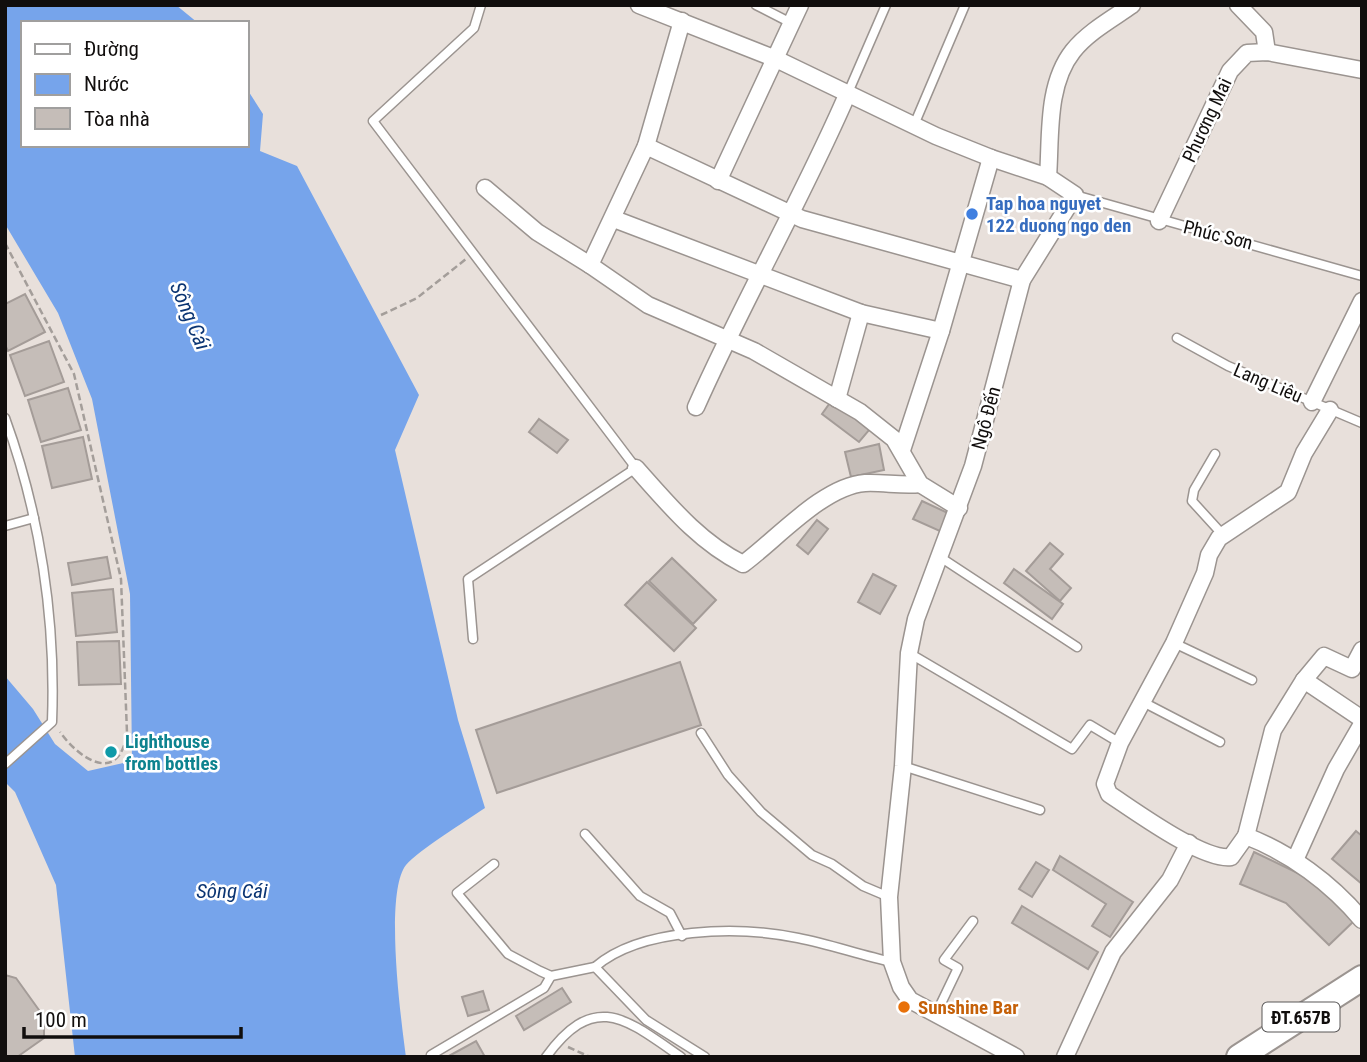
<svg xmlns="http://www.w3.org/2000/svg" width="1367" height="1062" font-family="'Roboto Condensed',sans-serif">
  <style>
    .water { fill: #76a4eb }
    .building { fill: #c5bdb8; stroke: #a49c98; stroke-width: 2 }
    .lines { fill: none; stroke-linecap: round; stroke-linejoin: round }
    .lane-casing { stroke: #9b9490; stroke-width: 11 }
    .street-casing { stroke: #9b9490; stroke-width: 19 }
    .primary-casing { stroke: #9b9490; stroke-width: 28 }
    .path { stroke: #a49e9a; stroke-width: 2.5; stroke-dasharray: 7 3.5; stroke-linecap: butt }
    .lane { stroke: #fff; stroke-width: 8 }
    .street { stroke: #fff; stroke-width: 16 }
    .primary { stroke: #fff; stroke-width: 24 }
    .shop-dot { fill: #3f7fe0; stroke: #fff; stroke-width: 2.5 }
    .culture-dot { fill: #0f9aa8; stroke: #fff; stroke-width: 2.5 }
    .food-dot { fill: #e8710a; stroke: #fff; stroke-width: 2.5 }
    .labels { text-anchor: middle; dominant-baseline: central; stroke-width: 5; stroke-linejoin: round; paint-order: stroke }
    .shield { fill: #fff; stroke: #585656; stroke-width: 2 }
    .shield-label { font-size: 18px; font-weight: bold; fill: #110e0d }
    .street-label { font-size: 19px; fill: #110e0d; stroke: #fff }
    .shop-label { font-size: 19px; font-weight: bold; fill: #366cbe; stroke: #fff; text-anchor: start }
    .culture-label { font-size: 19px; font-weight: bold; fill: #0d838f; stroke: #fff; text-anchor: start }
    .food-label { font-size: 19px; font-weight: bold; fill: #c56008; stroke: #fff; text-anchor: start }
    .water-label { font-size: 21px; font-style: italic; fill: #0b3573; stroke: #fff }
  </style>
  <rect width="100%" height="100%" fill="#e8e0db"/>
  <path class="water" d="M5 5H176L198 23H23V145H247V89L263 114 260 151 297 166 419 395 395 450 458 720 485 808C466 821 419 850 406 865 384 893 401 1020 406 1057H75L56 885 15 792 5 782V676L33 709 55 744 88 771 132 761 130 594 92 399 58 313 5 224Z"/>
  <g class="building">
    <path d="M25 294 45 332 8 351 5 345V304Z"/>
    <path d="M49 341 64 382 25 396 10 355Z"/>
    <path d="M68 388 81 430 41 442 28 400Z"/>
    <path d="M832 400 870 429 859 442 822 414Z"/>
    <path d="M539 419 568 440 557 453 529 432Z"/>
    <path d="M83 437 92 479 52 488 42 446Z"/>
    <path d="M879 444 884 470 851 477 845 452Z"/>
    <path d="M922 501 950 514 942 532 913 519Z"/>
    <path d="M817 520 828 529 808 554 797 545Z"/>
    <path d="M1050 543 1063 554 1050 569 1071 588 1060 601 1026 571Z"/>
    <path d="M107 557 111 578 72 585 68 563Z"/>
    <path d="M672 558 716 600 693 624 649 581Z"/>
    <path d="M1014 569 1063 604 1052 619 1004 583Z"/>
    <path d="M873 574 896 586 880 614 858 602Z"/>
    <path d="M647 582 696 628 674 651 625 605Z"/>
    <path d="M113 589 117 632 76 636 72 593Z"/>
    <path d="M119 641 121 684 79 685 77 642Z"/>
    <path d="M680 662 701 725 497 793 476 730Z"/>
    <path d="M1356 831 1362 836V884L1332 859Z"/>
    <path d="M1254 852 1308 878 1355 920 1329 945 1286 903 1240 884Z"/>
    <path d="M1060 856 1133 902 1110 937 1092 926 1106 904 1053 870Z"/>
    <path d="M1036 862 1049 870 1032 897 1019 889Z"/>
    <path d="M1022 906 1098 952 1088 969 1012 923Z"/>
    <path d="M5 975 16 978 44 1017V1038L17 1057H5Z"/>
    <path d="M562 988 571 1002 524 1030 516 1016Z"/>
    <path d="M483 991 489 1010 468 1016 462 997Z"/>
    <path d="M476 1041 485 1057H447Z"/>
  </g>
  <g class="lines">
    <g class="lane-casing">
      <g id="lane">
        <path d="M756 5 793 24"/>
        <path d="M847 95 886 5"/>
        <path d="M914 125 965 5"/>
        <path d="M1075 195 1362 276"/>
        <path d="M1177 338 1228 366 1362 423"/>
        <path d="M5 418C40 514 56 619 52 722L5 764"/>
        <path d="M1215 454 1194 490 1192 501 1223 535"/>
        <path d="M5 526 34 518"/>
        <path d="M940 557 1077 647"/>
        <path d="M473 639 468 579 636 468 373 121 474 28 481 5"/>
        <path d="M1174 643 1252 680"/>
        <path d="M909 653 1072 749 1090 725 1120 743"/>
        <path d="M1141 701 1220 742"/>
        <path d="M701 733 728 775 761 812 812 855 832 864 863 886 889 897"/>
        <path d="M903 766 1040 810"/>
        <path d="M585 834 640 896 670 913 682 936"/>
        <path d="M494 864 457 893 508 954 540 971 551 976 595 967"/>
        <path d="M935 1016 958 968 944 960 973 921"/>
        <path d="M431 1055 544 988 551 976"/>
        <path d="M546 1057C595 990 626 1019 681 1057"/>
        <path d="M705 1057 646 1020 595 967C641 927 740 926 798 938 829 944 860 955 892 962"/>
      </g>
    </g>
    <g class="street-casing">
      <g id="street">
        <path d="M639 5 776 59 936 136 991 158 1048 177 1075 195 1022 280 973 466 916 619 909 653 903 766 889 897 892 962 901 987 910 1000 1016 1057"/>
        <path d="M1238 5 1264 32 1267 52"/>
        <path d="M682 21 646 146 590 265 648 305 754 351 860 412 894 439 920 484 959 508"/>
        <path d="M646 146 802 219 1022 280"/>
        <path d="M1048 177C1051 137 1046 85 1073 51 1088 32 1112 19 1132 5"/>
        <path d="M718 181 800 5"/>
        <path d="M485 188 537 232 590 265"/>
        <path d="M614 219 861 313 941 331"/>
        <path d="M1159 221 1230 71 1247 53 1267 52 1362 70"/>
        <path d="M837 399 861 313"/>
        <path d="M1312 402 1362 301"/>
        <path d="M696 407C743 301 801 201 847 95"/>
        <path d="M1330 410 1304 453 1288 492 1219 538 1209 555 1205 573 1174 643 1120 743 1105 784 1109 794C1135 811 1203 861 1231 857L1246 836C1290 853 1331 883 1362 920"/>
        <path d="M902 450 941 331 991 158"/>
        <path d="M636 468C669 505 699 542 743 564 776 540 823 486 865 483 883 482 901 486 920 484"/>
        <path d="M1304 680 1362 719"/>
        <path d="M1246 836 1273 730 1304 680 1324 656 1352 669 1362 650"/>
        <path d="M1295 860 1336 769 1362 724"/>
        <path d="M1065 1057 1113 952 1170 880 1189 843"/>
      </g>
    </g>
    <g class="primary-casing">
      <path id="primary" d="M1239 1057 1362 978"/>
    </g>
    <g class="path">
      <path d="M5 243 74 374 121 579 127 733C119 785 80 760 60 732"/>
      <path d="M381 315 417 298 466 259"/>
      <path d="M568 1047 590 1057"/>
    </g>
    <use href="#lane" class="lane"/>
    <use href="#street" class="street"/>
    <use href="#primary" class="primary"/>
  </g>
  <circle class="shop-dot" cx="972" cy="214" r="7"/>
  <circle class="culture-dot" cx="111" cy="752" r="7"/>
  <circle class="food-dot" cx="904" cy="1007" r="7"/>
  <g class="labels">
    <rect class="shield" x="1262.5" y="1002.5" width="77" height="29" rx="5"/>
    <g class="shield-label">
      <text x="1301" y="1017">ĐT.657B</text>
    </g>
    <g class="street-label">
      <text transform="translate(1207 120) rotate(-65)">Phương Mai</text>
      <text transform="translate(1218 235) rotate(14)">Phúc Sơn</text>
      <text transform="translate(1268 383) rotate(23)">Lang Liêu</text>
      <text transform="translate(986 418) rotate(-75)">Ngô Đến</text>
    </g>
    <g class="shop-label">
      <text x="986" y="203">Tap hoa nguyet<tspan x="986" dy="22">122 duong ngo den</tspan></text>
    </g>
    <g class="culture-label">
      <text x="125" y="741">Lighthouse<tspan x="125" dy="22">from bottles</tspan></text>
    </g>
    <g class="food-label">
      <text x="918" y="1007">Sunshine Bar</text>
    </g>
    <g class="water-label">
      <text transform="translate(190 316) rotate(67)">Sông Cái</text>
      <text x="232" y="891">Sông Cái</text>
    </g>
  </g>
  <rect width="1367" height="1062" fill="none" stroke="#110e0d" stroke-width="14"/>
  <rect x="21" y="21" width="228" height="126" fill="#ffffff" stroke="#a09f9e" stroke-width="2"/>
  <rect x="35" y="44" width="35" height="10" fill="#ffffff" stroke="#a09f9e" stroke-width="2"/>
  <text x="84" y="56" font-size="21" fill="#110e0d">Đường</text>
  <rect x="35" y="74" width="35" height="21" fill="#76a4eb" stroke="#a09f9e" stroke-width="2"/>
  <text x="84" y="91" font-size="21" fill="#110e0d">Nước</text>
  <rect x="35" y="108" width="35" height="21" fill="#c5bdb8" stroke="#a09f9e" stroke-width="2"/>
  <text x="84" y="126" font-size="21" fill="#110e0d">Tòa nhà</text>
  <path d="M24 1027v10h217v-10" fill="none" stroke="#110e0d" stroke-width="3.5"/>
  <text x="35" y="1027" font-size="21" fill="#110e0d" stroke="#ffffff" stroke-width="5" paint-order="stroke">100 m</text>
</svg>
